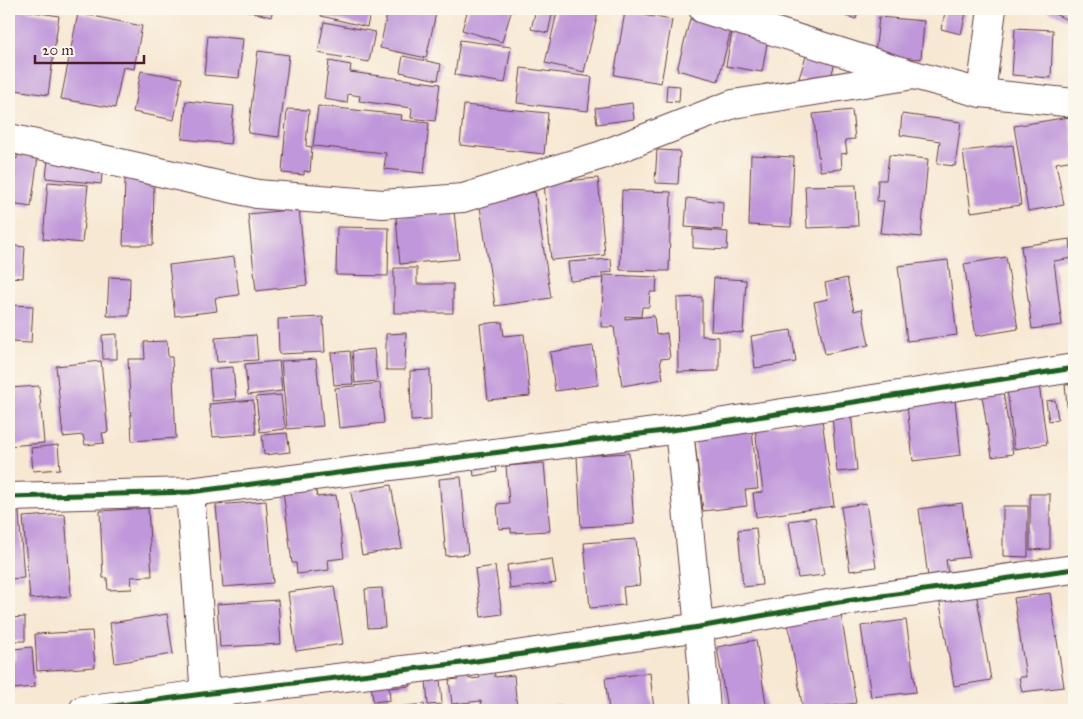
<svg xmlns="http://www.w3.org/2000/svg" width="1083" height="719" font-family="'IM FELL Great Primer',serif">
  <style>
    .building { fill: #c097da }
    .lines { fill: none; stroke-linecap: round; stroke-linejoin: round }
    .street-casing { stroke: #643d44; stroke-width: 30 }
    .street { stroke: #fff; stroke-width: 28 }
    .cycleway-casing { stroke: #fbf7ec; stroke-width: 8 }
    .cycleway { stroke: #1b5e20; stroke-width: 5 }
  </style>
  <rect width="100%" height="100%" fill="#fbf7ec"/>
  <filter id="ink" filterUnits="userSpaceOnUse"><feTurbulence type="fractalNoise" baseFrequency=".02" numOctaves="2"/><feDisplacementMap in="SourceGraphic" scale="10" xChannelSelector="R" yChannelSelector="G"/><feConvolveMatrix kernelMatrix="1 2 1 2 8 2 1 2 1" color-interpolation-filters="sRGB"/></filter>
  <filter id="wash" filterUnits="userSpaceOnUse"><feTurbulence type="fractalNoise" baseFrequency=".0096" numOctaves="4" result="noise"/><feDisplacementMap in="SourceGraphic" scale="20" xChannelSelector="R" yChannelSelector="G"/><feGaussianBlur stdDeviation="1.12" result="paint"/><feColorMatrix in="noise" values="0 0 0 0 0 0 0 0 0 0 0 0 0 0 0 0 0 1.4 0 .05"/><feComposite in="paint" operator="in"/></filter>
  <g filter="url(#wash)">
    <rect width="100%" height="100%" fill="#f7e8d3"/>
    <g id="blocks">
      <g class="building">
        <path d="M15 9 59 16 48 95 9 89V56Z"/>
        <path d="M244 9H273L271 17 244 10Z"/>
        <path d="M322 9H371L367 27 321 16Z"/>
        <path d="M388 9H437L426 58 380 48Z"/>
        <path d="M468 9H512L502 42 462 30Z"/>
        <path d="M536 9 553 10 548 33 531 29Z"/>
        <path d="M558 9H599L584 72 545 63Z"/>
        <path d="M824 9H859L856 19Z"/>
        <path d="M946 9H967L961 34 941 29Z"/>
        <path d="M1044 9H1074V23Z"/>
        <path d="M625 12 672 20 661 83 614 75Z"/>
        <path d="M78 13 142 26 134 69 123 67 115 108 61 99Z"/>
        <path d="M879 17 924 21 921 59 875 55Z"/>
        <path d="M690 19 731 30 718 81 677 70Z"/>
        <path d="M324 22 375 32 369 62 318 53Z"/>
        <path d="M733 26 769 32 762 72 726 66Z"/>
        <path d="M1015 28 1053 30 1051 78 1012 75Z"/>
        <path d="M208 36 243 39 239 78 204 75Z"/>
        <path d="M460 40 511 47 505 83 455 75Z"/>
        <path d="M809 47 837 56 828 86 799 78Z"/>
        <path d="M258 51 289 55 279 137 248 133Z"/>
        <path d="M403 56 441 64 438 80 400 72Z"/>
        <path d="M329 61 351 65 350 72 440 84 435 121 411 118 412 108 359 101 360 96 348 94 347 103 324 99Z"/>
        <path d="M521 68 592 77 588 111 517 103Z"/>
        <path d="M141 71 182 78 174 120 133 112Z"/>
        <path d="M667 85 680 86 679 102 666 101Z"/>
        <path d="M186 101 234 106 230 144 182 139Z"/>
        <path d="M632 103 634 119 597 124 595 108Z"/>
        <path d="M464 105 548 113 544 154 460 145Z"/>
        <path d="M318 106 402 115 401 120 429 123 424 173 384 169 386 153 313 146Z"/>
        <path d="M287 109 309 110 306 146 312 147 310 172 304 171V175L282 173Z"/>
        <path d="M852 110 855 139 845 140 847 153 841 154 842 169 820 171 813 114Z"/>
        <path d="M902 114 961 122 955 166 937 164 940 141 900 135Z"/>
        <path d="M1069 117 1074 145V160L1056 163 1064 205 1028 211 1014 126Z"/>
        <path d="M1013 145 1021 205 971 212 963 151Z"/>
        <path d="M657 150 680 151 678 184 655 183Z"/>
        <path d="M17 155 38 157 31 207 11 204 14 185 9 184V158L17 159Z"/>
        <path d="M751 155 794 157 791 227 749 225Z"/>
        <path d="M889 155 928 159 921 237 880 233 884 201H877L878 180H886Z"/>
        <path d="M48 159 103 165 101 184 46 178Z"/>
        <path d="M598 178 605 255 551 260 544 183Z"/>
        <path d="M125 179H154L153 245H123Z"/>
        <path d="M48 182 88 185 82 243 43 239Z"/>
        <path d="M856 185 858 226 807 228 805 186Z"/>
        <path d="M622 190 671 192 669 271 620 270Z"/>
        <path d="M535 192 551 298 495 306 479 200Z"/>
        <path d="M687 198 723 202 722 230 685 227Z"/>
        <path d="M299 209 307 285 256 291 248 214Z"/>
        <path d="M454 211 459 259 400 264 396 217Z"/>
        <path d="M337 227 389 228 388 276 336 275Z"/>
        <path d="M693 229 728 232 727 250 693 248Z"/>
        <path d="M1070 239 1072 258 1054 261 1062 325 1032 329 1021 246Z"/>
        <path d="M9 245 25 247 23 278 9 277Z"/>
        <path d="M234 257 239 295 215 298 217 311 175 316 169 265Z"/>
        <path d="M1006 257 1018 329 976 336 964 264Z"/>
        <path d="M611 259 612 272 602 273V278L570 281 568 262Z"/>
        <path d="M948 260 957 335 907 341 898 266Z"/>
        <path d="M394 268H417V284H453V313H394Z"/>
        <path d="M604 275 657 277 656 292H650L649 307H642L641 317 625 316V319L654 316 656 335 667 333 670 358 660 359 663 379 622 386 614 327H601Z"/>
        <path d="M109 277 130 278 129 316H107Z"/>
        <path d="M714 278 746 280 743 333 711 331Z"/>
        <path d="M847 278 854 311 862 309 869 345 825 354 814 302 828 299 825 283Z"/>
        <path d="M702 297V336L719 337V371L678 372 677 298Z"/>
        <path d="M9 305 33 306 31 343 9 342Z"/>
        <path d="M323 317 325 352 279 354 278 319Z"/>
        <path d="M502 322 504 336 524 334 530 396 488 400 480 324Z"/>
        <path d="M791 330 796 362 755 368 751 336Z"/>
        <path d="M406 333 405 370H386V334Z"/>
        <path d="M117 334V359H103L102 335Z"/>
        <path d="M256 335 258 360 217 362 215 338Z"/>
        <path d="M167 341 168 357H172L176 438 132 441 128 359H145L144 342Z"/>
        <path d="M593 346 598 385 555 391 550 352Z"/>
        <path d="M374 349 377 381 355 383 352 351Z"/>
        <path d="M350 351 353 384 334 385 331 353Z"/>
        <path d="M316 359 323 426 287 429 281 361Z"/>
        <path d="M101 361 108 432 102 433 104 443 85 445 83 435 63 437 56 366Z"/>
        <path d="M279 361 282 391 248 395 245 364Z"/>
        <path d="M233 367 236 399 212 401 209 369Z"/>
        <path d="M430 370 431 420 411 421 410 371Z"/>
        <path d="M380 383 384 423 339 428 335 388Z"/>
        <path d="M1039 384 1047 444 1014 449 1007 388Z"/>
        <path d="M1074 384V425H1069L1065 385Z"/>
        <path d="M39 386 44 443 9 446V388Z"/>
        <path d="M1003 392 1013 454 992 457 982 396Z"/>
        <path d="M281 395 285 429 260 432 256 397Z"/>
        <path d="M253 400 256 434 213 437 209 404Z"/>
        <path d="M955 400 961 455 913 461 907 405Z"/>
        <path d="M1055 400 1058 419 1049 421 1046 401Z"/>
        <path d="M851 413 857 470 837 472 832 415Z"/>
        <path d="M822 420 834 506 756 517 753 493 763 492 755 429Z"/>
        <path d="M751 421 758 489 745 490 747 506 703 511 694 434Z"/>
        <path d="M287 433 290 452 264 455 262 435Z"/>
        <path d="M58 445 60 469 33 471 31 448Z"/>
        <path d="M629 453 634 524 581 527 577 456Z"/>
        <path d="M495 458 497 472 474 476 472 461Z"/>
        <path d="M544 463 550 531 511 533V528L499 529 497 504 509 503 506 466Z"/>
        <path d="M461 477 468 554 446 556 439 479Z"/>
        <path d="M391 485 402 548 362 555 351 492Z"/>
        <path d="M315 486 317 497 336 495 344 558 328 560 329 570 297 574 296 563H292L283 490Z"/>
        <path d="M1030 494H1050V549L1030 550Z"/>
        <path d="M9 500H18L24 578 9 579Z"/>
        <path d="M266 501 273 583 223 587 216 505Z"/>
        <path d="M866 503 876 567 850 571 841 507Z"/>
        <path d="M962 503 969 557 946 560 948 574 928 577 919 509Z"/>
        <path d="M1003 506H1028V557L1003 556Z"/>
        <path d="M148 508 152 576 131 577 132 589 108 590 107 578H103L100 511Z"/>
        <path d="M65 514 71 596 30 599 23 517Z"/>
        <path d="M815 517 824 575 798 578 789 521Z"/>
        <path d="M756 528 762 585 743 587 738 530Z"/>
        <path d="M636 539 640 585 623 587 625 605 590 608 584 543Z"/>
        <path d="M552 559 556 583 510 589 507 565Z"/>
        <path d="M495 566 502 614 481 617 475 569Z"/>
        <path d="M334 586 343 644 296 651 288 592Z"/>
        <path d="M382 588 385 627 368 628 365 589Z"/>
        <path d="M976 592 991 680 954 686 939 598Z"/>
        <path d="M1050 593 1064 687 1022 692 1019 677H1026L1014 598Z"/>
        <path d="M278 600 281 644 220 647 217 604Z"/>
        <path d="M167 614 173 654 115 663 110 623Z"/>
        <path d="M841 615 856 703 803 710 788 623Z"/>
        <path d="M25 617V641H10V618Z"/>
        <path d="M906 620 916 692 871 697 861 626Z"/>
        <path d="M92 631 95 667 37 671 35 634Z"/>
        <path d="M756 640 767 710H727L717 647Z"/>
        <path d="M32 647 35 687 11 689 9 661 16 660 14 649Z"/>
        <path d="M439 666 442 704 428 705 425 667Z"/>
        <path d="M494 669 495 677 514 675 517 710H482L481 701 452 704 449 680 458 679 457 671 468 670 469 679 480 678 479 671Z"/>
        <path d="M410 671 411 686 389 688 390 700 373 702 370 674Z"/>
        <path d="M650 673 654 710H609L605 678Z"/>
        <path d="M424 704 425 710H388V708Z"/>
        <path d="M561 706 562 710H523V709Z"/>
      </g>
    </g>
  </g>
  <g filter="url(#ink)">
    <use href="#blocks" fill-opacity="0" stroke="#643d44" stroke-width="1"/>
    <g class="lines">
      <g class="street-casing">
        <g id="street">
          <path d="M703 9 914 75 981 93 1074 103"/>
          <path d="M981 93 992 9"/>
          <path d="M9 138 257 194 383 204 463 198 602 155 733 104 914 75"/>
          <path d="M679 429 699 627 706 710"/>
          <path d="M190 492 206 710"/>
          <path d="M9 497 190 492 679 429 1074 368"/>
          <path d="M83 710 203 694 470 662 699 627 839 602 1074 569"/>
        </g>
      </g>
      <use href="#street" class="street"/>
      <g class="cycleway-casing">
        <g id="cycleway">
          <path d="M9 497 190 492 679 429 1074 368"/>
          <path d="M83 710 203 694 470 662 699 627 839 602 1074 569"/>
        </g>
      </g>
      <use href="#cycleway" class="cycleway"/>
    </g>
  </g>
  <rect width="1083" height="719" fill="none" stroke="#fbf7ec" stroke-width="30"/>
  <path d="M35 55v8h109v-8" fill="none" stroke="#4a1f2b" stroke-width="2.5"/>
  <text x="42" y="55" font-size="15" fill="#4a1f2b" stroke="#fbf7ec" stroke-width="4" paint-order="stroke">20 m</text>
</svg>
